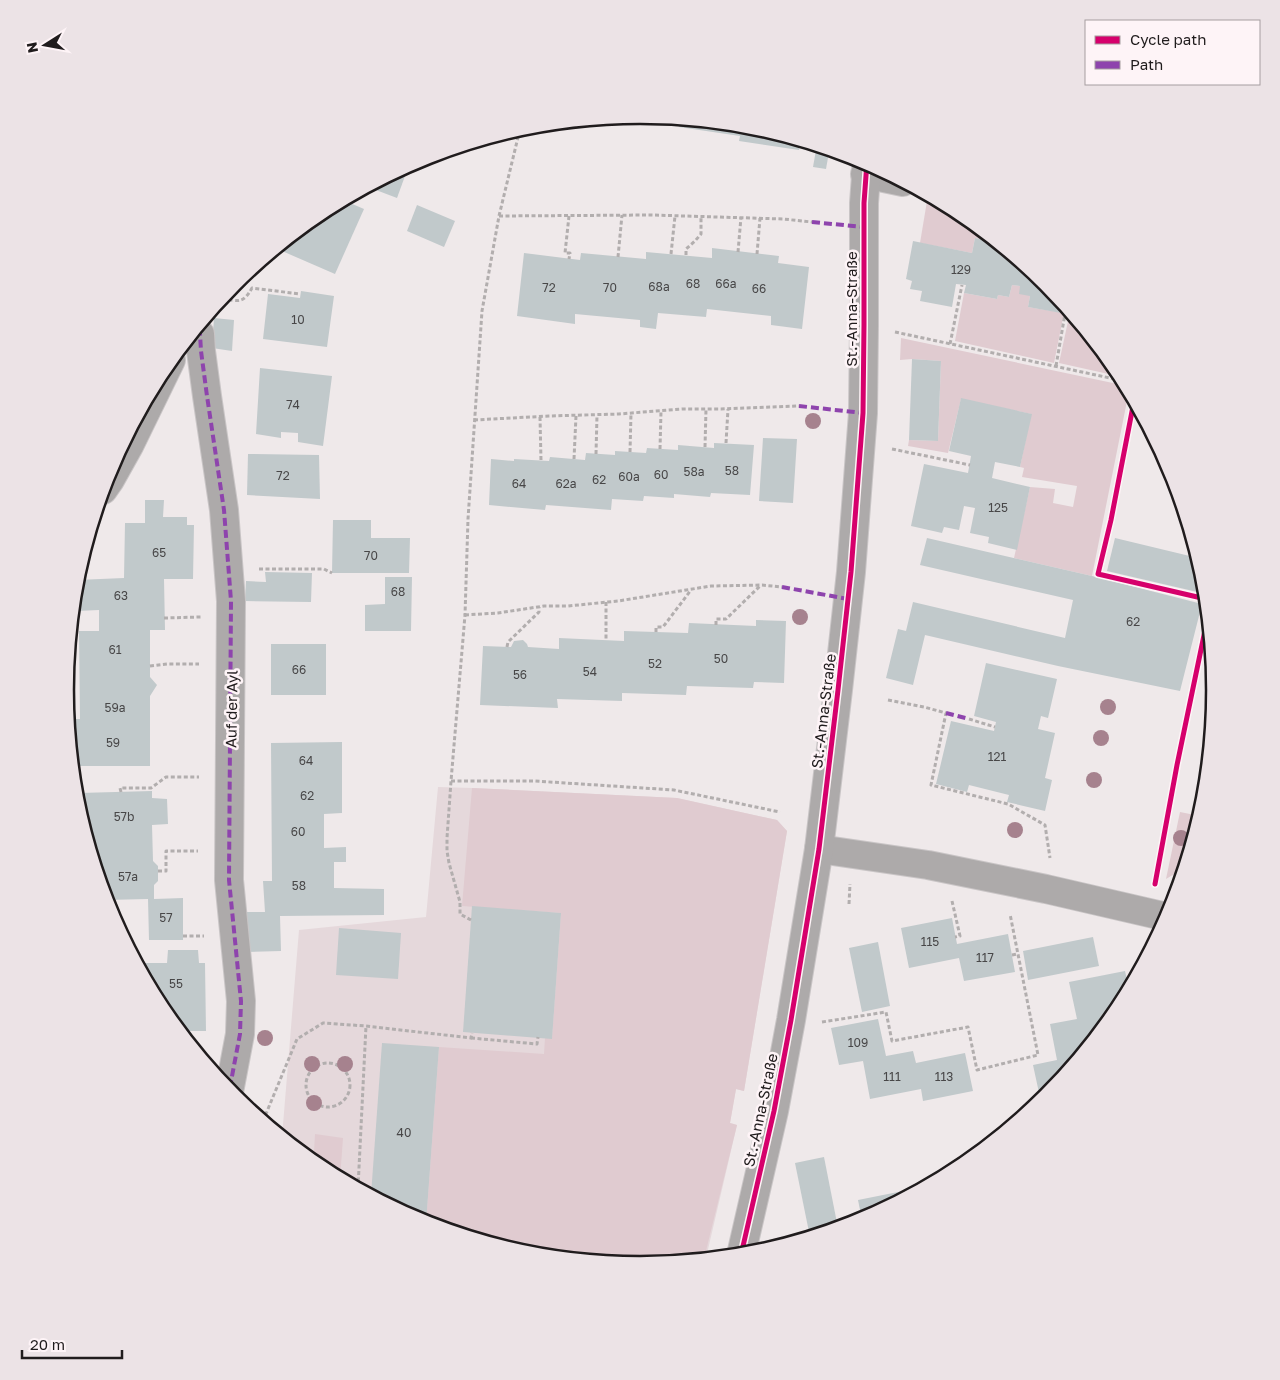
<svg xmlns="http://www.w3.org/2000/svg" width="1280" height="1380" font-family="'Golos Text',sans-serif">
  <style>
    .built { fill: #e5d8db }
    .green { fill: #e0cbd0 }
    .building { fill: #c1c9cb }
    .lines { fill: none; stroke-linecap: round; stroke-linejoin: round }
    .minor-casing { stroke: #c9c5c6; stroke-width: 30 }
    .path { stroke: #b2aeae; stroke-width: 3; stroke-dasharray: 4 2.5; stroke-linecap: butt }
    .minor { stroke: #adaaaa; stroke-width: 28 }
    .quiet { stroke: #8e44ad; stroke-width: 4; stroke-dasharray: 8 4; stroke-linecap: butt }
    .cycleway-casing { stroke: #fef4f7; stroke-width: 8 }
    .cycleway { stroke: #d6006c; stroke-width: 5 }
    .tree { fill: #a6828e }
    .labels { text-anchor: middle; dominant-baseline: central; stroke-width: 5; stroke-linejoin: round; paint-order: stroke }
    .number-label { font-size: 12px; fill: #484748 }
    .street-label { font-size: 15px; fill: #201c1d; stroke: #fef4f7 }
    .rim { fill: none; stroke: #201c1d; stroke-width: 2.5 }
  </style>
  <rect width="100%" height="100%" fill="#efe9ea"/>
  <path class="built" d="M438 787 472 788 677 798 777 820 787 831 744 1091 736 1089 730 1123 737 1125 706 1258 640 1265 528 1254 420 1221 320 1168 282 1137 299 930 426 917Z"/>
  <g class="green">
    <path d="M928 195 960 212 996 242 975 238 972 253 920 243Z"/>
    <path d="M1012 285 1020 286 1030 296 1028 307 1064 313 1054 363 955 341 964 293 997 299 998 295 1009 297Z"/>
    <path d="M1070 312 1118 371 1122 377 1059 363Z"/>
    <path d="M901 338 1127 386 1129 391 1092 576 1014 558 1030 487 1055 489 1053 503 1073 507 1077 486 1022 477 1024 468 1020 467 1031 414 961 399 948 453 908 446 909 440 938 441 941 361 912 359 900 360Z"/>
    <path d="M472 788 677 798 777 820 787 831 744 1091 736 1089 730 1123 737 1125 704 1259 640 1265 528 1254 426 1223 439 1047 544 1054 545 1038H552L561 913 462 906Z"/>
    <path d="M1180 812 1200 816 1186 862 1176 873 1166 879Z"/>
    <path d="M315 1134 343 1138 340 1179 320 1168 306 1157 307 1152H314Z"/>
  </g>
  <g class="building">
    <path d="M640 115 752 126 818 146V147L800 145 799 150 739 141 740 136 679 127 680 123 635 116Z"/>
    <path d="M816 150 829 152 826 169 813 167Z"/>
    <path d="M409 165 397 198 368 187Z"/>
    <path d="M343 200 364 209 335 274 282 251 288 239 321 212Z"/>
    <path d="M417 205 455 221 444 247 407 231Z"/>
    <path d="M975 238 996 242 1047 284 1062 303 1061 313 1028 307 1030 296 1019 294 1020 286 1012 285 1009 297 998 295 997 299 964 293 966 285 956 284 952 307 920 301 922 291 910 289 912 281 906 279 913 241 972 253Z"/>
    <path d="M712 248 779 256 778 263 809 267 802 329 771 325V316L707 309 706 317 658 313 656 329 640 327V320L575 314V324L517 316 524 253 580 260 581 253 646 259V252L712 258Z"/>
    <path d="M301 291 334 296 327 347 263 339 268 294 300 298Z"/>
    <path d="M214 318 234 320 232 351 212 348Z"/>
    <path d="M912 359 941 361 938 441 909 440Z"/>
    <path d="M260 368 332 376 323 446 298 442V433L281 432V438L256 434Z"/>
    <path d="M961 398 1032 414 1020 467 995 462 992 478 1030 487 1017 550 988 543 989 537 970 533 975 508 964 506 959 530 944 527 942 533 911 526 924 464 968 473 971 456 949 451Z"/>
    <path d="M1153 436 1161 451 1151 449Z"/>
    <path d="M763 438 797 439 793 503 759 501Z"/>
    <path d="M714 443 754 445 750 495 711 493 710 497 674 494V498L644 496 643 501 612 499 611 510 546 505 545 510 489 505 491 459 514 461V459L549 461 550 457 585 460 586 453 615 455V451L646 453 647 448 678 450V445L714 448Z"/>
    <path d="M248 454 319 455 320 499 247 495Z"/>
    <path d="M145 500H164L163 517H187V525H194L193 579H164L165 630H150V677L157 685 150 696V766H77L76 719H80L79 631H99V610L77 611V580L124 578 125 523H145Z"/>
    <path d="M333 520H371V538H410L409 573H332Z"/>
    <path d="M927 538 1092 576 1202 604 1180 691 1058 666 925 635 913 685 886 678 898 629 906 631 913 602 1065 638 1073 600 920 565Z"/>
    <path d="M1115 538 1198 558 1204 578 1206 594 1107 571Z"/>
    <path d="M265 572 312 573 311 602 245 601 246 581 266 582Z"/>
    <path d="M385 577H412L411 631H365V605L385 604Z"/>
    <path d="M756 620 786 621 784 683 754 682 753 688 687 686 686 695 622 693V701L557 699 558 708 480 705 483 646 511 647 514 641 523 640 527 644 528 647 559 649V638L624 641V631L688 633 689 623 756 626Z"/>
    <rect x="271" y="644" width="55" height="51"/>
    <path d="M986 663 1057 679 1048 718 1041 716 1038 729 1055 733 1045 778 1052 780 1045 811 1007 802 1009 795 969 785 967 792 936 784 951 721 994 731 996 722 974 716Z"/>
    <path d="M342 742V813L324 814V848L346 847V862H334V888L384 889V915L280 916 281 951 246 952 245 912H265L263 881H272L271 743Z"/>
    <path d="M152 791V798L167 799 168 824 152 825 153 861 158 866V881L154 885V899L183 898V940H149L148 899 106 900 86 835V820H82L79 811V793Z"/>
    <path d="M472 906 561 913 552 1039 463 1032Z"/>
    <path d="M952 918 957 944 1008 934 1015 972 964 981 959 958 909 968 901 928Z"/>
    <path d="M339 928 401 933 398 979 336 975Z"/>
    <path d="M1093 937 1099 966 1028 980 1023 951Z"/>
    <path d="M878 942 890 1006 862 1012 849 948Z"/>
    <path d="M168 950H198L199 963H205L206 1031H179L162 1009 138 965V963H167Z"/>
    <path d="M1125 971 1129 989 1118 1010 1117 1011 1102 1014 1105 1026 1046 1097 1041 1102 1033 1065 1057 1060 1050 1024 1077 1019 1069 982Z"/>
    <path d="M878 1019 886 1056 913 1051 916 1063 965 1053 973 1091 923 1101 921 1089 870 1099 863 1061 839 1065 831 1028Z"/>
    <path d="M382 1043 439 1047 426 1223 420 1221 371 1195Z"/>
    <path d="M824 1157 838 1228 810 1237 795 1163Z"/>
    <path d="M908 1190 909 1195 862 1220 858 1200Z"/>
  </g>
  <g class="lines">
    <g class="minor-casing">
      <g id="minor">
        <path d="M865 174 903 182"/>
        <path d="M195 330 200 334 201 351 207 396 224 510 231 601 229 880 241 1001 240 1034 229 1092"/>
        <path d="M103 490 110 480 129 446 171 360"/>
        <path d="M819 849 928 865 1046 889 1167 917"/>
        <path d="M741 1255 774 1111 791 1020 819 849 838 690 851 572 863 413 864 325V203L867 162"/>
      </g>
    </g>
    <g class="path">
      <path d="M499 216 652 215 783 219 812 222"/>
      <path d="M569 216 565 253H570L569 259"/>
      <path d="M738 252 741 217"/>
      <path d="M671 254 675 216"/>
      <path d="M757 254 760 218"/>
      <path d="M686 255V249L695 241 701 234V217"/>
      <path d="M618 257 622 215"/>
      <path d="M222 299C239 301 243 304 252 288L300 294"/>
      <path d="M895 332 1124 381"/>
      <path d="M950 344 962 285"/>
      <path d="M1056 366 1066 308"/>
      <path d="M540 417 541 461"/>
      <path d="M474 420 549 416 619 414 682 409H721L799 406"/>
      <path d="M726 443 728 409"/>
      <path d="M705 447 706 409"/>
      <path d="M660 449 661 411"/>
      <path d="M892 449 970 465"/>
      <path d="M630 452 631 413"/>
      <path d="M596 454 597 415"/>
      <path d="M574 459 576 416"/>
      <path d="M259 569H324L332 573"/>
      <path d="M606 602V640"/>
      <path d="M465 615 498 613 544 606H568L618 601 711 586 762 585 782 587"/>
      <path d="M164 618 201 617"/>
      <path d="M716 625V619H726L760 586"/>
      <path d="M656 632V627H663L691 590"/>
      <path d="M507 647 508 642 539 612V607"/>
      <path d="M150 666 167 664H199"/>
      <path d="M888 700 924 707 946 713 931 785 1008 804 1045 825 1050 858"/>
      <path d="M969 719 995 727"/>
      <path d="M451 781H535L674 790 780 812"/>
      <path d="M121 792 120 788H151L166 777H199"/>
      <path d="M158 871H166V851H198"/>
      <path d="M952 901 960 936 955 937"/>
      <path d="M849 904 850 884"/>
      <path d="M471 920 460 914V902L449 863 447 851V838L451 781 465 615 468 519 482 311 499 216 520 129"/>
      <path d="M183 936H204"/>
      <path d="M1012 955 1018 954"/>
      <path d="M822 1022 886 1012 892 1041 968 1027 977 1070 1038 1055 1010 914"/>
      <path d="M471 1038 537 1044 538 1037"/>
      <circle cx="328" cy="1085" r="22"/>
      <path d="M263 1121 297 1039 323 1023 366 1026 471 1038 472 1033"/>
      <path d="M358 1188 366 1026"/>
    </g>
    <use href="#minor" class="minor"/>
    <g class="quiet">
      <path d="M812 222 864 227"/>
      <path d="M195 330 200 334 201 351 207 396 224 510 231 601 229 880 241 1001 240 1034 229 1092"/>
      <path d="M799 406 863 413"/>
      <path d="M782 587 848 599"/>
      <path d="M946 713 969 719"/>
    </g>
    <g class="cycleway-casing">
      <g id="cycleway">
        <path d="M1134 401 1111 520 1098 574 1206 599"/>
        <path d="M1155 884 1177 765 1208 616"/>
        <path d="M741 1255 774 1111 791 1020 819 849 838 690 851 572 863 413 864 325V203L867 162"/>
      </g>
    </g>
    <use href="#cycleway" class="cycleway"/>
  </g>
  <g class="tree">
    <circle cx="813" cy="421" r="8"/>
    <circle cx="800" cy="617" r="8"/>
    <circle cx="1108" cy="707" r="8"/>
    <circle cx="1101" cy="738" r="8"/>
    <circle cx="1094" cy="780" r="8"/>
    <circle cx="1015" cy="830" r="8"/>
    <circle cx="1181" cy="838" r="8"/>
    <circle cx="265" cy="1038" r="8"/>
    <circle cx="312" cy="1064" r="8"/>
    <circle cx="345" cy="1064" r="8"/>
    <circle cx="314" cy="1103" r="8"/>
  </g>
  <g class="labels">
    <g class="number-label">
      <text x="961" y="269">129</text>
      <text x="693" y="283">68</text>
      <text x="726" y="283">66a</text>
      <text x="659" y="286">68a</text>
      <text x="549" y="287">72</text>
      <text x="610" y="287">70</text>
      <text x="759" y="288">66</text>
      <text x="298" y="319">10</text>
      <text x="293" y="404">74</text>
      <text x="732" y="470">58</text>
      <text x="694" y="471">58a</text>
      <text x="661" y="474">60</text>
      <text x="283" y="475">72</text>
      <text x="629" y="476">60a</text>
      <text x="599" y="479">62</text>
      <text x="519" y="483">64</text>
      <text x="566" y="483">62a</text>
      <text x="998" y="507">125</text>
      <text x="159" y="552">65</text>
      <text x="371" y="555">70</text>
      <text x="398" y="591">68</text>
      <text x="121" y="595">63</text>
      <text x="1133" y="621">62</text>
      <text x="115" y="649">61</text>
      <text x="721" y="658">50</text>
      <text x="655" y="663">52</text>
      <text x="299" y="669">66</text>
      <text x="590" y="671">54</text>
      <text x="520" y="674">56</text>
      <text x="115" y="707">59a</text>
      <text x="113" y="742">59</text>
      <text x="997" y="756">121</text>
      <text x="306" y="760">64</text>
      <text x="307" y="795">62</text>
      <text x="124" y="816">57b</text>
      <text x="298" y="831">60</text>
      <text x="128" y="876">57a</text>
      <text x="299" y="885">58</text>
      <text x="166" y="917">57</text>
      <text x="930" y="941">115</text>
      <text x="985" y="957">117</text>
      <text x="176" y="983">55</text>
      <text x="858" y="1042">109</text>
      <text x="892" y="1076">111</text>
      <text x="944" y="1076">113</text>
      <text x="404" y="1132">40</text>
    </g>
    <g class="street-label">
      <text transform="translate(851 309) rotate(-90)">St.-Anna-Straße</text>
      <text transform="translate(231 709) rotate(-89)">Auf der Ayl</text>
      <text transform="translate(823 711) rotate(-83)">St.-Anna-Straße</text>
      <text transform="translate(760 1110) rotate(-78)">St.-Anna-Straße</text>
    </g>
  </g>
  <path d="M0 0H1280V1380H0ZM74 690a566 566 0 1 1 1132 0a566 566 0 1 1-1132 0Z" fill="#ece3e6" fill-rule="evenodd"/>
  <path class="rim" d="M74 690a566 566 0 1 1 1132 0a566 566 0 1 1-1132 0Z"/>
  <rect x="1085" y="20" width="175" height="65" fill="#fef4f7" stroke="#a59ea0"/>
  <rect x="1095" y="36" width="25" height="8" fill="#d6006c" stroke="#a59ea0"/>
  <text x="1130" y="45" font-size="15" fill="#201c1d">Cycle path</text>
  <rect x="1095" y="61" width="25" height="8" fill="#8e44ad" stroke="#a59ea0"/>
  <text x="1130" y="70" font-size="15" fill="#201c1d">Path</text>
  <g transform="translate(45 45) rotate(259)" stroke="#fef4f7" stroke-width="4" paint-order="stroke">
  <path d="M0-4L9 19L0 12L-9 19Z" fill="#201c1d"/>
  <text y="-8" font-size="14" font-weight="bold" text-anchor="middle" fill="#201c1d">N</text>
  </g>
  <path d="M22 1350v8h100v-8" fill="none" stroke="#201c1d" stroke-width="2.5"/>
  <text x="30" y="1350" font-size="15" fill="#201c1d" stroke="#fef4f7" stroke-width="4" paint-order="stroke">20 m</text>
</svg>
